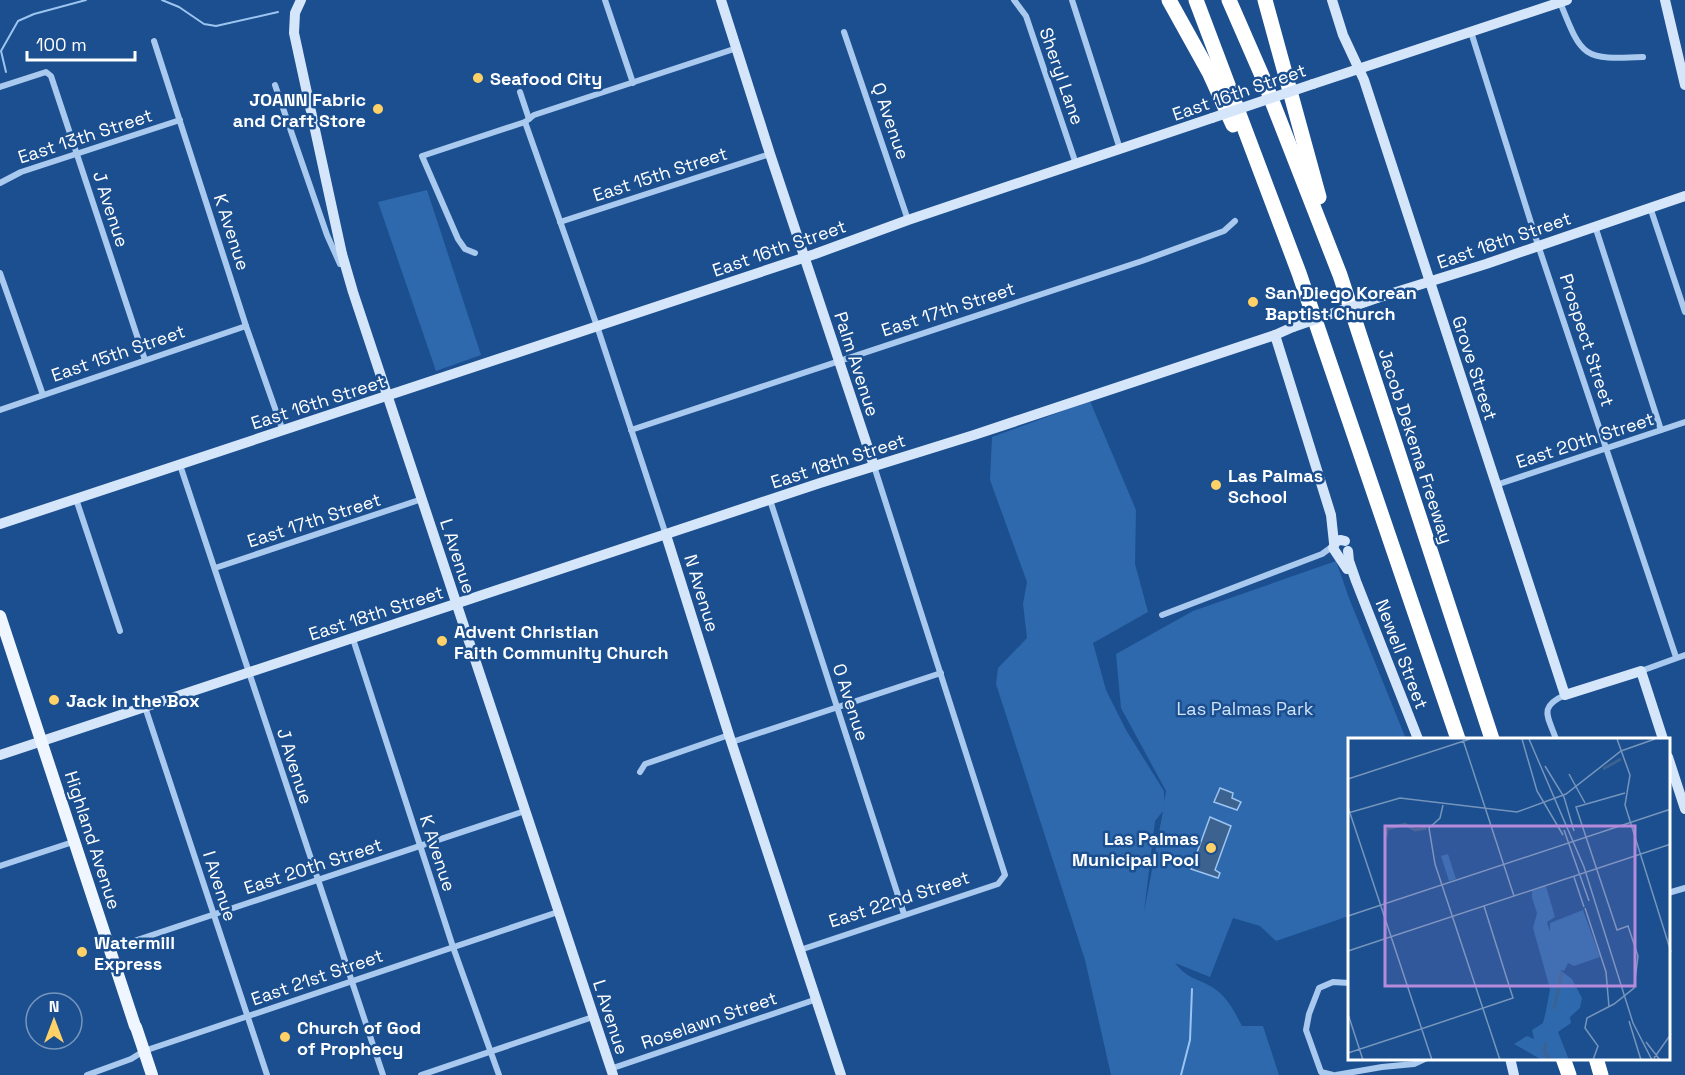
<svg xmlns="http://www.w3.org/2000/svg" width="1685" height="1075" font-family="'Space Grotesk',sans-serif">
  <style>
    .green { fill: #2e69ad; fill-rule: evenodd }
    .water { fill: #3c6290; stroke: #9cc4f0; stroke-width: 1.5 }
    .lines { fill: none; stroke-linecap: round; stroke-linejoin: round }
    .stream { stroke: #9cc4f0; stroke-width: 2 }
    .street { stroke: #a9c9ee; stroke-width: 6 }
    .secondary { stroke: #d6e6fa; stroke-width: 10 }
    .primary { stroke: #f0f6ff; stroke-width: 12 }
    .highway { stroke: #fff; stroke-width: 15 }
    .secondary-bridge { stroke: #d6e6fa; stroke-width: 10 }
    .poi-dot { fill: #ffd166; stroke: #1b4f8f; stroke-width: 2 }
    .labels { text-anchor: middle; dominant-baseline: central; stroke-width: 5; stroke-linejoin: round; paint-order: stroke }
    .street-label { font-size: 18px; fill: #fff; stroke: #1b4f8f }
    .poi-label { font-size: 18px; font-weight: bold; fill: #fff; stroke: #1b4f8f; text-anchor: start }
    .park-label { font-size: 18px; fill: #cfe3fa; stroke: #1b4f8f }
    .inset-river { fill: none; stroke: #3c6290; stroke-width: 3 }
    .inset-road { fill: none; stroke: #7695bc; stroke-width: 1.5 }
    .view { fill: #b68bdc; fill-opacity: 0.15; stroke: #b68bdc; stroke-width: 3 }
    .inset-edge { fill: none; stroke: #fff; stroke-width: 3 }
  </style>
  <rect width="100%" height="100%" fill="#1b4f8f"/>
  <g class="green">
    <path d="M427 190 481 355 436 371 378 202Z"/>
    <path d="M1090 401 1136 510 1135 564 1148 612 1093 643 1106 690 1126 730 1164 791V802L1166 791 1121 708 1116 654 1193 611 1336 561 1349 598 1406 739H1349V916L1276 941 1260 926 1233 918 1210 977 1175 963C1189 980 1195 977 1212 987 1227 996 1234 1011 1242 1026H1263L1279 1075H1111L1085 960 996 684 998 668 1027 638 1023 604 1027 582 990 480 992 437ZM1163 811 1144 912 1155 821Z"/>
  </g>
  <g class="water">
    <path d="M1220 788 1233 793 1232 798 1241 802 1237 810 1214 802Z"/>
    <path d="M1210 817 1231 826 1215 870 1220 873 1218 878 1191 869Z"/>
  </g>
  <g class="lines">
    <g class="stream">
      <path d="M162 0 179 7 204 24 216 26 278 12"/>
      <path d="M6 72 1 51 18 21 34 14 86 0"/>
      <path d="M1181 1075 1190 1040 1192 989"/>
    </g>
    <g class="street">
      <path d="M605 0 633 83"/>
      <path d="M1014 0 1026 16 1076 164"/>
      <path d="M1072 0 1120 149"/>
      <path d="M1560 2C1582 57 1582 60 1643 57"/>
      <path d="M844 32 908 220"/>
      <path d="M1471 32 1538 245 1676 657"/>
      <path d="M154 41 246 326 283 431"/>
      <path d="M275 85 327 235 340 264"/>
      <path d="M0 87 46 72 51 76 145 360"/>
      <path d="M520 92 529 119"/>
      <path d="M525 122 597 326 666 535"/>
      <path d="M0 183 21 172 180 120"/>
      <path d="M1650 207 1685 312"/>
      <path d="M560 222 770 154"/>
      <path d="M1595 226 1661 430"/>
      <path d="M475 253 465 249 458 239 422 156 525 122 534 115 737 48"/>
      <path d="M0 273 43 395"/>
      <path d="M0 410 246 326"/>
      <path d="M631 430 1142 261 1224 231 1235 221"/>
      <path d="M180 465 383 1075"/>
      <path d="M1496 485 1685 422"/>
      <path d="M76 499 120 631"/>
      <path d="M770 500 904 914"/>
      <path d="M215 568 422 499"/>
      <path d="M1162 615 1322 554 1333 546"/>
      <path d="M353 639 453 947 499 1075"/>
      <path d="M1641 671 1685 655"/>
      <path d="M145 707 267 1075"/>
      <path d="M1556 739C1548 716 1538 707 1565 695"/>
      <path d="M732 742 941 673"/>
      <path d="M640 772 645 764 729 735"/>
      <path d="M0 866 76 841"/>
      <path d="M1668 893 1685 888"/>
      <path d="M110 949 525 811"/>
      <path d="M800 950 998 884 1005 875 874 466"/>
      <path d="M610 1069 817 999"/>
      <path d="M87 1075 131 1059 144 1051 558 912"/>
      <path d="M421 1075 593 1017"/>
      <path d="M1333 1075 1321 1072 1306 1030 1309 1014 1319 988 1333 982 1349 983"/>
      <path d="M1336 1075 1382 1067 1414 1064 1427 1058"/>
    </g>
    <g class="secondary">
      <path d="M301 0 295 13 294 33 342 254 353 292 613 1075"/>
      <path d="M721 0 770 154 874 466"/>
      <path d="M1332 0 1343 35 1364 80 1565 695 1641 671 1663 739"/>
      <path d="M1665 0 1685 85"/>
      <path d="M1313 84 1567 0"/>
      <path d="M1377 298 1486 264 1685 196"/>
      <path d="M1275 335 1331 515 1334 543"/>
      <path d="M0 524 815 254 908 220 1212 118"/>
      <path d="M666 535 729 735 841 1075"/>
      <path d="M1345 541 1341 540 1336 541 1333 548 1347 569"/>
      <path d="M1348 551 1349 561 1356 581 1418 739"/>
      <path d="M0 755 820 483 974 435 1275 335 1293 327"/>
      <path d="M1668 757 1685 809"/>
      <path d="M1510 1058 1514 1075"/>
    </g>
    <g class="primary">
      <path d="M0 616 135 1026"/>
      <path d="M136 1027 152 1075"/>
    </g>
    <g class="highway">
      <path d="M1169 0 1209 72 1233 125"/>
      <path d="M1196 0 1299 273 1458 739"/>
      <path d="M1229 0 1263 78 1340 275 1492 739"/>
      <path d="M1265 0 1319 197"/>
      <path d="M1563 1058 1569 1075"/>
      <path d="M1596 1058 1601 1075"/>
    </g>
    <g class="secondary-bridge">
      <path d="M1212 118 1313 84"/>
      <path d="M1293 327 1377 298"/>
    </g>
  </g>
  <g class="poi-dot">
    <circle cx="478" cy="78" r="6"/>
    <circle cx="378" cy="109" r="6"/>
    <circle cx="1253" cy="302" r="6"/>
    <circle cx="1216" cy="485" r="6"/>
    <circle cx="442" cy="641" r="6"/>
    <circle cx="54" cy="700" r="6"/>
    <circle cx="1211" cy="848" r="6"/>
    <circle cx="82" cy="952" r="6"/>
    <circle cx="285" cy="1037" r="6"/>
  </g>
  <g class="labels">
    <g class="street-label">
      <text transform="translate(1062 76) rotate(71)">Sheryl Lane</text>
      <text transform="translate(1239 92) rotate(-19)">East 16th Street</text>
      <text transform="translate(891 121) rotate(71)">Q Avenue</text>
      <text transform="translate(85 136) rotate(-18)">East 13th Street</text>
      <text transform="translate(660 174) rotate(-18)">East 15th Street</text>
      <text transform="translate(111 209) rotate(72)">J Avenue</text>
      <text transform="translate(232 232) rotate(72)">K Avenue</text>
      <text transform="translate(1504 240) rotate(-19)">East 18th Street</text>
      <text transform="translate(779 248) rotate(-19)">East 16th Street</text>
      <text transform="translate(948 309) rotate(-18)">East 17th Street</text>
      <text transform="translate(1587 340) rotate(72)">Prospect Street</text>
      <text transform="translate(118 353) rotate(-19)">East 15th Street</text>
      <text transform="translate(857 364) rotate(72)">Palm Avenue</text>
      <text transform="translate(1475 368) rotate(72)">Grove Street</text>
      <text transform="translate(318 402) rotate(-18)">East 16th Street</text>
      <text transform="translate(1585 440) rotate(-18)">East 20th Street</text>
      <text transform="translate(1416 446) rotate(72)">Jacob Dekema Freeway</text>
      <text transform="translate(838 461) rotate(-18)">East 18th Street</text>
      <text transform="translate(314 520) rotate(-18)">East 17th Street</text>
      <text transform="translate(458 556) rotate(72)">L Avenue</text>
      <text transform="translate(702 593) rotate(73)">N Avenue</text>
      <text transform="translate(376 613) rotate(-18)">East 18th Street</text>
      <text transform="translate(1402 654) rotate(69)">Newell Street</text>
      <text transform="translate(851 702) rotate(72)">O Avenue</text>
      <text transform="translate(295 766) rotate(72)">J Avenue</text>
      <text transform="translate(93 840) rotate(72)">Highland Avenue</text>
      <text transform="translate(438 853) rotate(72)">K Avenue</text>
      <text transform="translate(313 866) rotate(-18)">East 20th Street</text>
      <text transform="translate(220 886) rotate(72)">I Avenue</text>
      <text transform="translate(899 899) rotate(-18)">East 22nd Street</text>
      <text transform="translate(317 977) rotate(-19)">East 21st Street</text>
      <text transform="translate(611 1017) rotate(72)">L Avenue</text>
      <text transform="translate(709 1020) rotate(-19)">Roselawn Street</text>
    </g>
    <g class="poi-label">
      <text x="490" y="78">Seafood City</text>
      <text x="366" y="99" text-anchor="end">JOANN Fabric<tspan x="366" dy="21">and Craft Store</tspan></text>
      <text x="1265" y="292">San Diego Korean<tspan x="1265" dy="21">Baptist Church</tspan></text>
      <text x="1228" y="475">Las Palmas<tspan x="1228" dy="21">School</tspan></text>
      <text x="454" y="631">Advent Christian<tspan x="454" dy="21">Faith Community Church</tspan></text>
      <text x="66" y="700">Jack in the Box</text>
      <text x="1199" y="838" text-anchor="end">Las Palmas<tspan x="1199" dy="21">Municipal Pool</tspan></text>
      <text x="94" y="942">Watermill<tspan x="94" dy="21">Express</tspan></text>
      <text x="297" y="1027">Church of God<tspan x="297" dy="21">of Prophecy</tspan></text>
    </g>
    <g class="park-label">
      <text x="1245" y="708">Las Palmas Park</text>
    </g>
  </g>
  <g transform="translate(1348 738)">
    <rect width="322" height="322" fill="#1b4f8f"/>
    <path d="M100 116 108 141 101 143 93 118ZM198 148 207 179 199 184 202 194V185L235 172 252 219 226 228 220 225 216 233 212 232 224 241 234 260 232 270 222 279 223 285 210 294 221 322H194L166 306 179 298 186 301 184 292 195 285 198 273 202 251 185 190 189 175 184 160V153Z" fill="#2e69ad"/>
    <path class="inset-river" d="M255 31 273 21M38 99 39 91 57 86 67 92 78 90M206 271 214 235M198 305 196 313 201 322"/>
    <path class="inset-road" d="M174 1 189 53 215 97M181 1 236 129 285 285 304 322M269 1 282 37 277 67 323 214M115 2 166 158M197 28 216 59 226 93M221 36 237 65M0 41 122 1M95 67 92 80 81 90 87 126 152 322M0 69 84 322M0 75 52 60 169 74 218 56 273 13 307 1M216 92 241 163M226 139 236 169M237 170 258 234 261 269M0 178 323 71M0 213 323 106M0 276 15 322M281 283 293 322M73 291 165 260 136 168M298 304 312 322M0 315 73 291M306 320 323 296M245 322 250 308 237 290 239 280 266 266 286 250 290 218 280 188 269 192 228 69 277 55"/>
    <path class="view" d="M37 88H287V248H37Z"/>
    <rect width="322" height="322" class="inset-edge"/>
  </g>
  <g transform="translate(54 1021)"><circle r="28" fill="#1b4f8f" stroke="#7695bc" stroke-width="1.5"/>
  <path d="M0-4.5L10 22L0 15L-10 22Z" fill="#ffd166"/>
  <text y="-9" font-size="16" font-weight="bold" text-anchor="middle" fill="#ffffff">N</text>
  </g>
  <path d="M27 51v9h108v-9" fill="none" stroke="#ffffff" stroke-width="3"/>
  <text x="36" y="51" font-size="18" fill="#ffffff" stroke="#1b4f8f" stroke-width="4.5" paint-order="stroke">100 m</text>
</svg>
